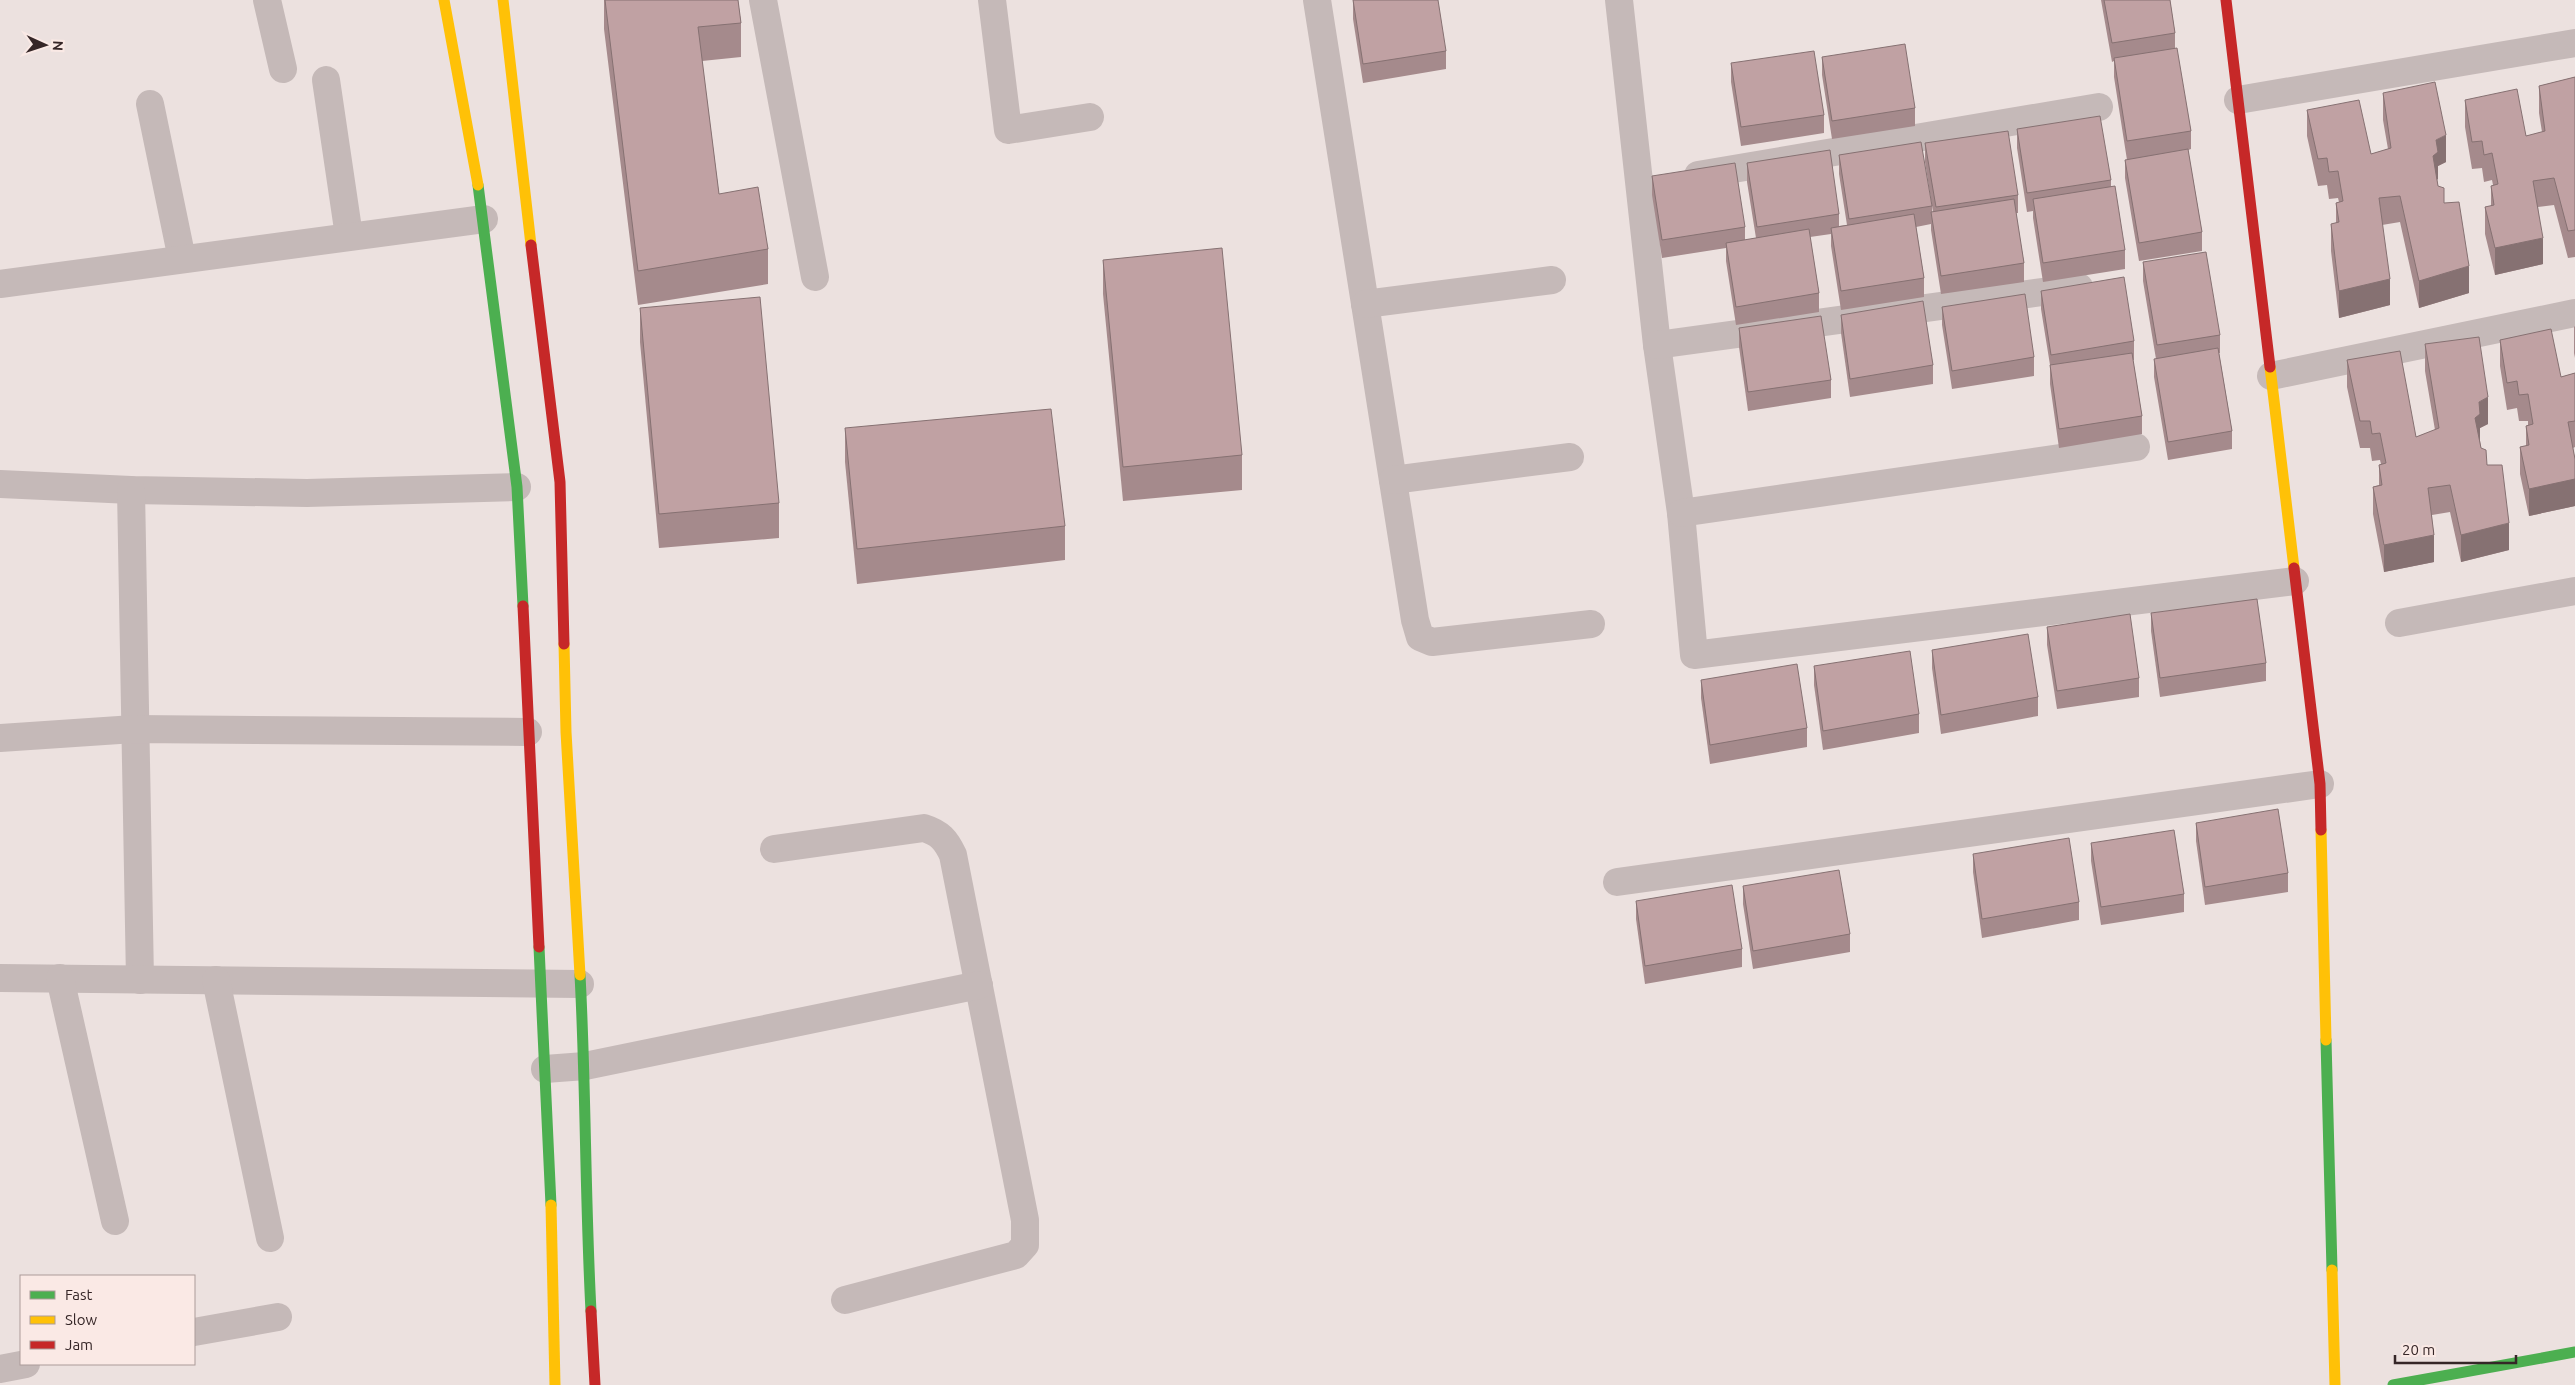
<svg xmlns="http://www.w3.org/2000/svg" width="2575" height="1385" font-family="Ubuntu,sans-serif">
  <style>
    .lines { fill: none; stroke-linecap: round; stroke-linejoin: round }
    .street { stroke: #c5b9b8; stroke-width: 28 }
    .fast { stroke: #4caf50; stroke-width: 11 }
    .slow { stroke: #ffc107; stroke-width: 11 }
    .jam { stroke: #c62828; stroke-width: 11 }
    .wall { fill: #a58a8c }
    .shaded-wall { fill: #867172 }
    .building { fill: #c0a1a3; stroke: #867172 }
  </style>
  <rect width="100%" height="100%" fill="#ece1df"/>
  <g class="lines">
    <g class="street">
      <path d="M267 0 283 69"/>
      <path d="M763 0 815 277"/>
      <path d="M992 0 1008 130 1090 117"/>
      <path d="M1317 0 1415 620 1420 637 1432 642 1591 624"/>
      <path d="M1619 0 1657 345 1681 513 1694 655 2295 581"/>
      <path d="M326 80 349 236"/>
      <path d="M2238 100 2575 43"/>
      <path d="M150 104 182 259"/>
      <path d="M1698 175 2099 107"/>
      <path d="M0 284 484 219"/>
      <path d="M1365 304 1552 280"/>
      <path d="M1657 345 2079 287"/>
      <path d="M2271 376 2575 313"/>
      <path d="M1393 480 1570 457"/>
      <path d="M0 484 131 490 307 493 517 487"/>
      <path d="M131 490 140 980"/>
      <path d="M1681 513 2136 447"/>
      <path d="M2399 623 2575 591"/>
      <path d="M0 738 134 729 528 732"/>
      <path d="M774 849 924 828C940 833 946 840 953 855L1025 1220V1245L1016 1255 845 1300"/>
      <path d="M1617 882 2320 784"/>
      <path d="M0 978 580 984"/>
      <path d="M60 978 115 1221"/>
      <path d="M216 980 270 1238"/>
      <path d="M545 1069 585 1066 979 985"/>
      <path d="M194 1332 278 1317"/>
      <path d="M0 1369 26 1364"/>
    </g>
    <g class="fast">
      <path d="M478 185 517 487 523 606"/>
      <path d="M539 947 551 1205"/>
      <path d="M580 975C586 1087 585 1199 591 1311"/>
      <path d="M2326 1040 2332 1270"/>
      <path d="M2393 1385 2575 1352"/>
    </g>
    <g class="slow">
      <path d="M444 0 478 185"/>
      <path d="M503 0 531 245"/>
      <path d="M2270 367 2294 568"/>
      <path d="M564 644 566 732 580 975"/>
      <path d="M2321 830 2326 1040"/>
      <path d="M551 1205 555 1385"/>
      <path d="M2332 1270 2335 1385"/>
    </g>
    <g class="jam">
      <path d="M2226 0 2270 367"/>
      <path d="M531 245 560 482 564 644"/>
      <path d="M2294 568 2320 784 2321 830"/>
      <path d="M523 606 539 947"/>
      <path d="M591 1311 595 1385"/>
    </g>
  </g>
  <g class="wall">
    <path d="M604 0H738L741 23V57L702 61 719 194 768 249V284L638 305 604 29Z"/>
    <path d="M1353 0 1446 51V69L1363 83 1353 19Z"/>
    <path d="M2101 0H2170L2175 33V48L2191 131V149L2188 150 2202 232V251L2139 261 2125 178V160H2127L2114 77V61L2112 62Z"/>
    <path d="M1822 57 1915 108V126L1832 139 1822 75Z"/>
    <path d="M1731 63 1824 115V133L1741 146 1731 82Z"/>
    <path d="M2575 77V257L2568 258 2554 205 2538 207 2543 264 2495 275 2485 234V207L2491 206V186L2493 185 2492 180 2484 182 2482 168 2472 169 2465 127V100L2526 136 2542 132 2539 113V86Z"/>
    <path d="M2383 93 2446 162 2438 166V179H2437L2438 186 2444 203 2469 293 2419 308 2400 222 2382 225 2390 305 2339 318 2331 251V224L2336 223V203L2339 202 2338 198 2329 199 2327 185 2318 186 2307 136V110L2371 154 2388 149 2383 120Z"/>
    <path d="M2017 129 2111 180V187L2125 250V269L2043 282 2033 218V211L2027 212 2017 148Z"/>
    <path d="M1925 143 2018 195V213H2016L2024 263V282L1941 294 1931 230V224L1916 227 1924 278V297L1841 310 1831 246V234L1810 237 1819 293V312L1736 325 1726 261V248L1662 258 1652 195V176L1745 227V240L1756 238 1747 182V163L1839 214V226L1847 225 1839 174V155L1932 206V212H1933L1925 162Z"/>
    <path d="M1103 260 1242 455V490L1123 501 1103 294Z"/>
    <path d="M2143 262 2220 335V353H2219L2232 431V449L2168 460 2154 377V359H2156L2143 281Z"/>
    <path d="M2041 291 2134 341V360H2133L2142 416V434L2059 448 2050 384V365L2041 309Z"/>
    <path d="M1942 307 2034 357V376L1952 389 1942 325Z"/>
    <path d="M640 308 779 503V538L659 548 640 342Z"/>
    <path d="M1841 315 1933 365V384L1850 397 1841 333Z"/>
    <path d="M2575 326V358L2574 353V327Z"/>
    <path d="M1739 328 1831 380V398L1748 411 1739 347Z"/>
    <path d="M2500 340 2561 377 2575 373V447L2573 448 2575 459V506L2529 516 2520 474V447L2526 446V426L2528 425V421H2519L2517 408 2507 410 2500 366Z"/>
    <path d="M2425 344 2488 424 2480 428V441L2481 448 2487 465 2509 550 2461 562 2450 512 2432 515 2434 562 2384 572 2373 514V487L2379 485V465L2381 464 2380 460 2372 461 2370 448H2360L2347 387V360L2416 437 2435 430 2425 371Z"/>
    <path d="M845 428 1065 526V560L857 584 845 462Z"/>
    <path d="M2151 613 2266 663V681L2160 697 2151 631Z"/>
    <path d="M2047 627 2139 678V697L2057 709 2047 645Z"/>
    <path d="M1932 650 2038 697V716L1941 734 1932 668Z"/>
    <path d="M1814 666 1919 714V733L1823 750 1814 685Z"/>
    <path d="M1701 680 1807 728V747L1710 764 1701 698Z"/>
    <path d="M2196 823 2288 873V892L2205 905 2196 841Z"/>
    <path d="M2091 843 2184 894V912L2101 925 2091 861Z"/>
    <path d="M1973 854 2079 902V920L1982 938 1973 872Z"/>
    <path d="M1743 886 1850 934V952L1753 969 1743 904Z"/>
    <path d="M1636 901 1742 949V967L1645 984 1636 919Z"/>
  </g>
  <g class="shaded-wall">
    <path d="M2446 135V162L2438 166V179L2433 183V156L2436 140Z"/>
    <path d="M2543 238V264L2495 275V248Z"/>
    <path d="M2469 266V293L2419 308V281Z"/>
    <path d="M2390 279V305L2339 318V291Z"/>
    <path d="M2488 397V424L2480 428V441L2475 445V418L2479 402Z"/>
    <path d="M2575 479V506L2529 516V489Z"/>
    <path d="M2509 523V550L2461 562V535Z"/>
    <path d="M2434 535V562L2384 572V545Z"/>
  </g>
  <g class="building">
    <path d="M605 0H738L741 23 698 27 719 194 758 187 768 249 638 271Z"/>
    <path d="M1353 0H1438L1446 51 1363 64Z"/>
    <path d="M2104 0H2170L2175 33 2112 43Z"/>
    <path d="M1905 44 1915 108 1832 121 1822 57Z"/>
    <path d="M2177 48 2191 131 2127 141 2114 58Z"/>
    <path d="M1814 51 1824 115 1741 127 1731 63Z"/>
    <path d="M2575 77V230L2568 231 2554 178 2533 181 2543 238 2495 248 2485 207 2494 205 2491 186 2498 184 2492 153 2484 155 2482 141 2472 142 2465 100 2517 89 2526 136 2545 131 2539 86Z"/>
    <path d="M2435 82 2446 135 2436 140 2438 152 2433 156 2438 186 2444 188V203L2459 202 2469 266 2419 281 2400 196 2379 198 2390 279 2339 291 2331 224 2339 222 2336 203 2343 201 2338 171 2329 172 2327 158 2318 159 2307 110 2359 100 2371 154 2391 148 2383 93Z"/>
    <path d="M2100 116 2111 180 2027 193 2017 129Z"/>
    <path d="M2008 131 2018 195 1936 207 1925 143Z"/>
    <path d="M1921 142 1932 206 1849 219 1839 155Z"/>
    <path d="M2188 149 2202 232 2139 243 2125 160Z"/>
    <path d="M1830 150 1839 214 1757 227 1747 163Z"/>
    <path d="M1735 163 1745 227 1662 240 1652 176Z"/>
    <path d="M2115 186 2125 250 2043 263 2033 199Z"/>
    <path d="M2014 199 2024 263 1941 276 1931 212Z"/>
    <path d="M1914 214 1924 278 1841 291 1831 228Z"/>
    <path d="M1809 229 1819 293 1736 307 1726 243Z"/>
    <path d="M1222 248 1242 455 1123 467 1103 260Z"/>
    <path d="M2206 252 2220 335 2157 345 2143 262Z"/>
    <path d="M2124 277 2134 341 2051 355 2041 291Z"/>
    <path d="M2025 294 2034 357 1952 371 1942 307Z"/>
    <path d="M760 297 779 503 659 514 640 308Z"/>
    <path d="M1923 301 1933 365 1850 379 1841 315Z"/>
    <path d="M1821 316 1831 380 1748 392 1739 328Z"/>
    <path d="M2551 329 2561 377 2575 373V421L2568 422 2575 459V479L2529 489 2520 447 2529 445 2526 426 2533 424 2528 394 2519 395 2517 381 2507 383 2500 340Z"/>
    <path d="M2479 337 2488 397 2479 402 2480 414 2475 418 2481 448 2486 450 2487 465H2502L2509 523 2461 535 2450 485 2428 488 2434 535 2384 545 2373 487 2382 485 2379 465 2386 463 2380 433 2372 434 2370 421H2360L2347 360 2400 351 2416 437 2439 428 2425 344Z"/>
    <path d="M2218 348 2232 431 2168 442 2154 359Z"/>
    <path d="M2132 353 2142 416 2059 429 2050 365Z"/>
    <path d="M1051 409 1065 526 857 549 845 428Z"/>
    <path d="M2257 599 2266 663 2160 678 2151 613Z"/>
    <path d="M2130 614 2139 678 2057 691 2047 627Z"/>
    <path d="M2028 634 2038 697 1941 715 1932 650Z"/>
    <path d="M1910 651 1919 714 1823 731 1814 666Z"/>
    <path d="M1797 664 1807 728 1710 745 1701 680Z"/>
    <path d="M2278 809 2288 873 2205 887 2196 823Z"/>
    <path d="M2174 830 2184 894 2101 907 2091 843Z"/>
    <path d="M2069 838 2079 902 1982 919 1973 854Z"/>
    <path d="M1839 870 1850 934 1753 951 1743 886Z"/>
    <path d="M1732 885 1742 949 1645 966 1636 901Z"/>
  </g>
  <rect x="20" y="1275" width="175" height="90" fill="#fae9e5" stroke="#ab9b99"/>
  <rect x="30" y="1291" width="25" height="8" fill="#4caf50" stroke="#ab9b99"/>
  <text x="65" y="1300" font-size="15" fill="#352627">Fast</text>
  <rect x="30" y="1316" width="25" height="8" fill="#ffc107" stroke="#ab9b99"/>
  <text x="65" y="1325" font-size="15" fill="#352627">Slow</text>
  <rect x="30" y="1341" width="25" height="8" fill="#c62828" stroke="#ab9b99"/>
  <text x="65" y="1350" font-size="15" fill="#352627">Jam</text>
  <g transform="translate(45 45) rotate(93)" stroke="#fae9e5" stroke-width="4" paint-order="stroke">
  <path d="M0-4L9 19L0 12L-9 19Z" fill="#352627"/>
  <text y="-8" font-size="14" font-weight="bold" text-anchor="middle" fill="#352627">N</text>
  </g>
  <path d="M2395 1355v8h121v-8" fill="none" stroke="#352627" stroke-width="2.5"/>
  <text x="2402" y="1355" font-size="15" fill="#352627" stroke="#fae9e5" stroke-width="4" paint-order="stroke">20 m</text>
</svg>
